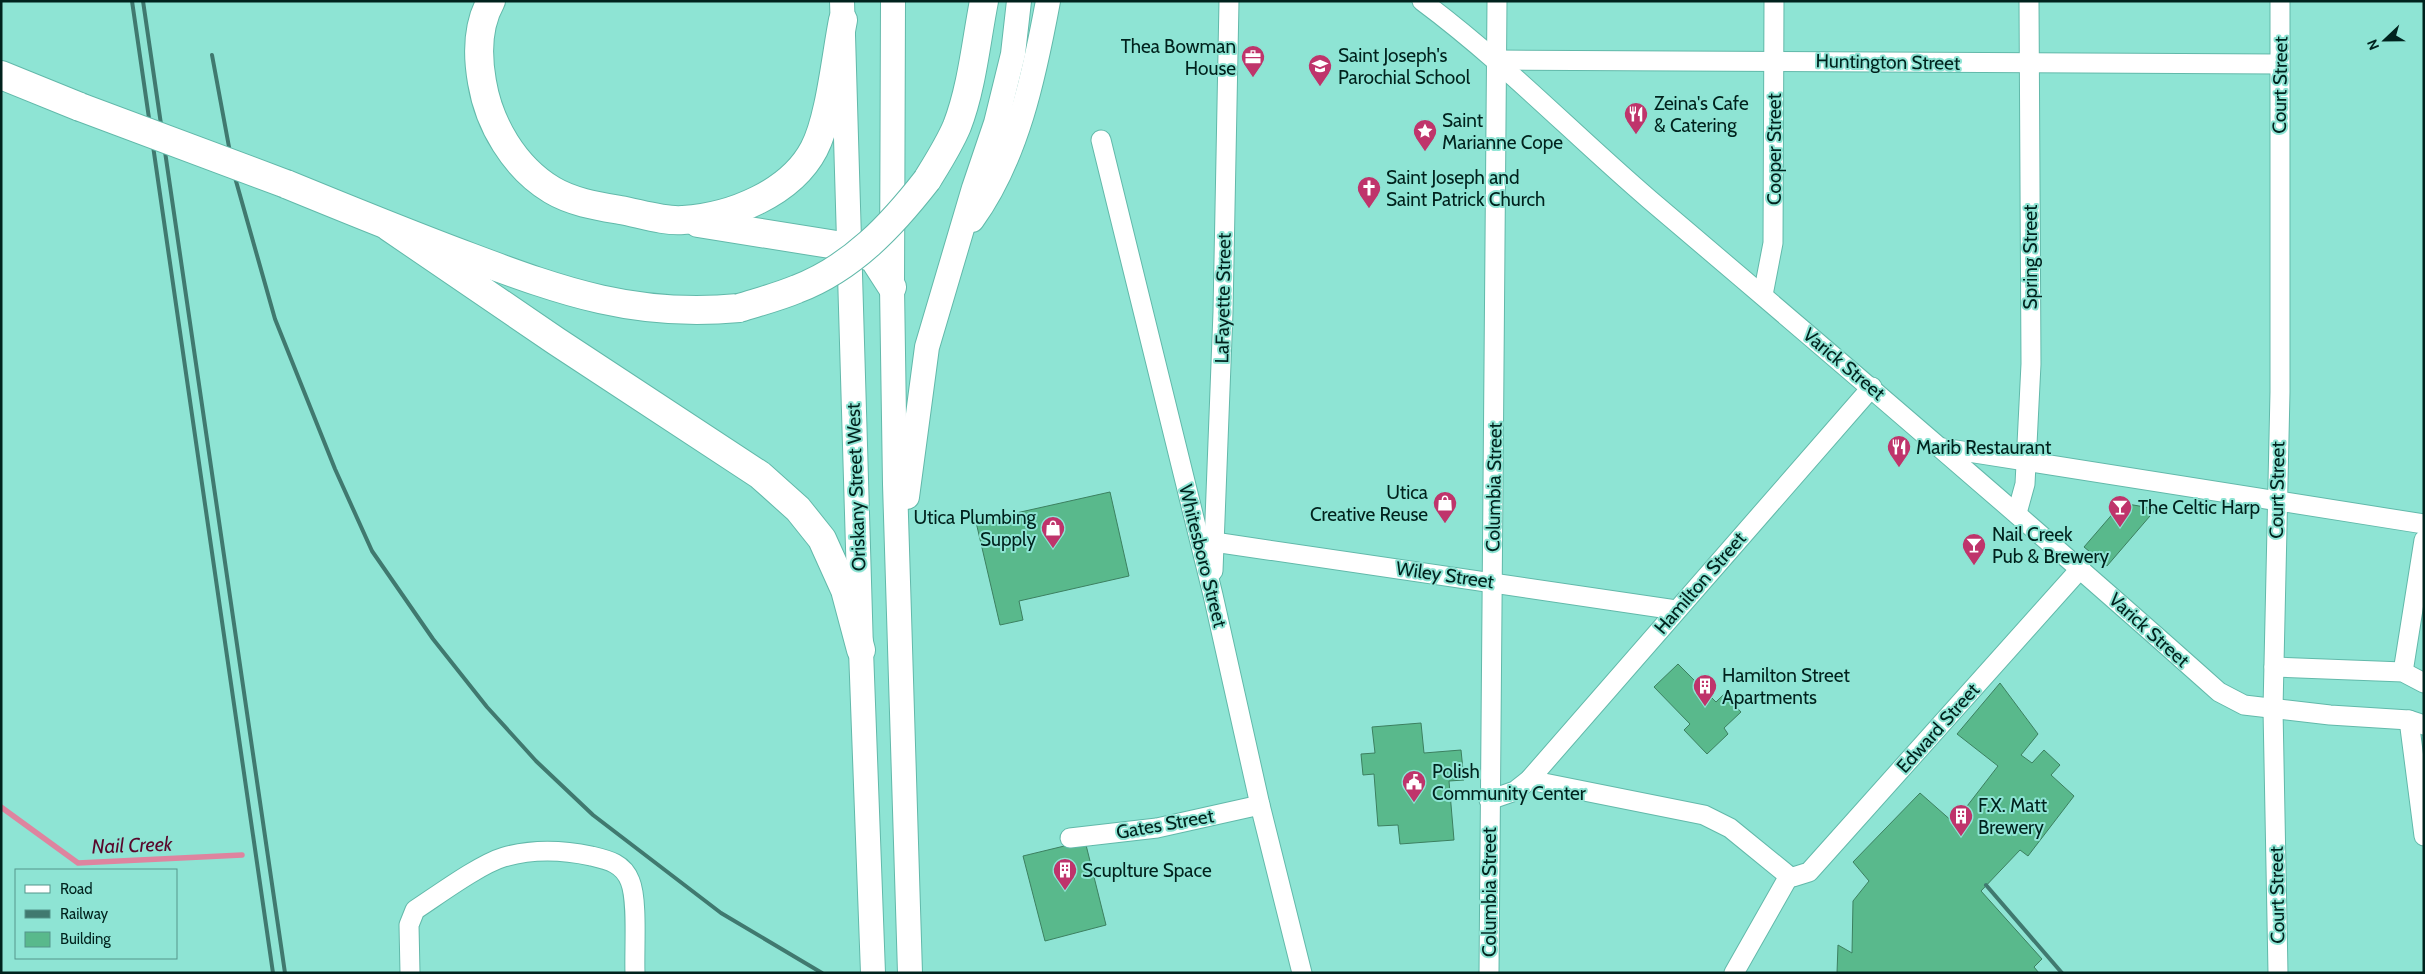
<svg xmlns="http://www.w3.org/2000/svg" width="2425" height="974" font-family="Cabin,sans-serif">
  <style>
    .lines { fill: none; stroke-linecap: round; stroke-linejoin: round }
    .stream { stroke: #de849f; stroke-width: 5.5 }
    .building { fill: #59b98c; stroke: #3c8060 }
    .minor-casing { stroke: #62b9aa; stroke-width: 21 }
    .major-casing { stroke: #62b9aa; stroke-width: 26 }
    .highway-casing { stroke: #62b9aa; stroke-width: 30 }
    .minor { stroke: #fff; stroke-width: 19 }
    .major { stroke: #fff; stroke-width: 24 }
    .highway { stroke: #fff; stroke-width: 28 }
    .rail { stroke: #40796f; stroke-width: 4 }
    .highway-bridge-casing { stroke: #62b9aa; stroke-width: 30; stroke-linecap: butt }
    .highway-bridge { stroke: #fff; stroke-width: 28 }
    .labels { text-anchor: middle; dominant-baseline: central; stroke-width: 4; stroke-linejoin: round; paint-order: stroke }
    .poi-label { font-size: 19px; fill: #00221d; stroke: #8ee4d4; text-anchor: start }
    .street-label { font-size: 19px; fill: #00221d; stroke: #8ee4d4 }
    .water-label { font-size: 20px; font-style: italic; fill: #59072b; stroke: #8ee4d4 }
  </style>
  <rect width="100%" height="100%" fill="#8ee4d4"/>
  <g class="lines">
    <path class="stream" d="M1 807 78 863 242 855"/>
  </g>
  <g class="building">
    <path d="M1110 492 1129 576 1019 601 1023 620 1000 625 976 522Z"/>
    <path d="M2122 503 2156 509 2107 566 2084 547Z"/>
    <path d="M1678 664 1716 702 1724 694 1741 712 1724 728 1728 734 1707 754 1684 730 1690 724 1654 687Z"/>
    <path d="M2000 683 2038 734 2021 755 2032 763 2044 750 2060 765 2051 775 2074 796 2028 856 2020 850 1981 891 2042 959 2034 967 2039 973H1837L1838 945 1852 953 1853 901 1869 881 1853 862 1920 793 1954 823 1998 766 1957 734Z"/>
    <path d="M1421 723 1424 753 1461 750 1464 780 1449 781 1454 840 1400 844 1398 825 1378 826 1374 774 1363 775 1361 754 1375 753 1372 727Z"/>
    <path d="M1085 841 1106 925 1045 941 1023 856Z"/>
  </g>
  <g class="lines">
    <g class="minor-casing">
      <g id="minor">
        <path d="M1422 1C1504 62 1573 134 1650 200 1841 362 2032 525 2219 692L2244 705 2330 715 2409 720 2424 725"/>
        <path d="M1497 60 2279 64"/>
        <path d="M1101 140 1213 595 1260 805 1302 973"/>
        <path d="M1763 295 1773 243 1774 1"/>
        <path d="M1943 448 2424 524"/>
        <path d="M2017 513 2025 484 2031 364 2029 1"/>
        <path d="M1214 542 1676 610"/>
        <path d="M1213 571 1223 312 1229 1"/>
        <path d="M2274 667 2403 672 2424 683"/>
        <path d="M2403 672 2424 540"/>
        <path d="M2409 720 2424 836"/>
        <path d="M1529 780 1704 815 1730 828 1789 876"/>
        <path d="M1489 800 1515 791 1529 780 1872 387"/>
        <path d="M1070 838 1157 828 1260 805"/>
        <path d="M1789 876 1793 877 1809 872 2081 568"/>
        <path d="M410 973 409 925 415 910C438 895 480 864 504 857 532 849 563 850 591 856 608 860 623 863 630 881 638 900 634 950 635 973"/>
        <path d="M1489 973 1497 1"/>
        <path d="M1734 973 1789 876"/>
        <path d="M2278 973 2273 709 2280 392V1"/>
      </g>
    </g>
    <g class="major-casing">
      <g id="major">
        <path d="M842 1 861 650 873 973"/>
        <path d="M893 1 892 287 895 484 910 973"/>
        <path d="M972 220C1017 158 1034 76 1048 1"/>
        <path d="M907 497 927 347 974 188 996 123 1013 54 1019 1"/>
      </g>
    </g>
    <g class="highway-casing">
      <g id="highway">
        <path d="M491 1C477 26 477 54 482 82 489 124 514 167 552 190 572 202 597 206 620 210 638 213 665 222 683 220 732 217 791 193 814 149 830 119 836 55 843 20"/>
        <path d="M1 75 80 107"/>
        <path d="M927 180C938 162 949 145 957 126 972 87 976 42 984 1"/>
        <path d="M286 184C347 209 408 234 470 257 563 292 637 318 739 308"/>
        <path d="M698 223 849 247 874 259 892 287"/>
        <path d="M389 227 556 341 760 475 798 509 822 539 845 590 861 650"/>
      </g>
    </g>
    <use href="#minor" class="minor"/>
    <use href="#major" class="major"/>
    <use href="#highway" class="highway"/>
    <g class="rail">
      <path d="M132 1 273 973"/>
      <path d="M143 1 285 973"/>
      <path d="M212 55 234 174 275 319 335 469 372 551 433 639 487 707 536 761 593 815 721 913 822 973"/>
      <path d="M1986 885 2062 973"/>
    </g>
    <g class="highway-bridge-casing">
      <g id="highway-bridge">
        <path d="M80 107 286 184"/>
        <path d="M739 308C758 302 778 297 797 289 852 268 892 225 927 180"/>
      </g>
    </g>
    <use href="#highway-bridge" class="highway-bridge"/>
  </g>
  <defs>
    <g id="office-pin" transform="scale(1.25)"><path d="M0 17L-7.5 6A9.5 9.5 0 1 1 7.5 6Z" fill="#bf346b" stroke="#8ee4d4"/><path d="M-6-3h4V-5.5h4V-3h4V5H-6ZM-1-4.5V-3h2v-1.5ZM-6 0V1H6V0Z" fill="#fff"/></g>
    <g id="school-pin" transform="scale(1.25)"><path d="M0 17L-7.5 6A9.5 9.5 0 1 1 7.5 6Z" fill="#bf346b" stroke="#8ee4d4"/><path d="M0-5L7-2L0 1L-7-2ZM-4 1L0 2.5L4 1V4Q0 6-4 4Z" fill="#fff"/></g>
    <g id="restaurant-pin" transform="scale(1.25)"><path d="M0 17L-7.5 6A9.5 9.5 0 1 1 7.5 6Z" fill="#bf346b" stroke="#8ee4d4"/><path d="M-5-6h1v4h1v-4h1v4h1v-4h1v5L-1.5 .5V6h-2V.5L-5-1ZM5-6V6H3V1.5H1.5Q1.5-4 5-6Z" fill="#fff"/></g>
    <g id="sight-pin" transform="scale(1.25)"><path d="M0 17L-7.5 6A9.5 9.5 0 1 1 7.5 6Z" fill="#bf346b" stroke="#8ee4d4"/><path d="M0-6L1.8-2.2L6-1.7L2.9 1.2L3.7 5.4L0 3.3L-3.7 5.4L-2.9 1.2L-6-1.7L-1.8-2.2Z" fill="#fff"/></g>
    <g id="church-pin" transform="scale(1.25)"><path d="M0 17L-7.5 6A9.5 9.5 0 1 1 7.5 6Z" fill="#bf346b" stroke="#8ee4d4"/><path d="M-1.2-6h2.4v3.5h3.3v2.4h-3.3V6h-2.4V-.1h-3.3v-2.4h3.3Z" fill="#fff"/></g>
    <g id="shop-pin" transform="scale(1.25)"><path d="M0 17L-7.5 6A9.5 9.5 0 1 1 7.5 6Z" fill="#bf346b" stroke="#8ee4d4"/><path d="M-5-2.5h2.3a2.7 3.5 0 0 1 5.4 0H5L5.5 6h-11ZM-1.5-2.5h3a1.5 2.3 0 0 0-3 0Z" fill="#fff"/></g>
    <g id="bar-pin" transform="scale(1.25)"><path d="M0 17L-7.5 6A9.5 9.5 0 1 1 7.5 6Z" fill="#bf346b" stroke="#8ee4d4"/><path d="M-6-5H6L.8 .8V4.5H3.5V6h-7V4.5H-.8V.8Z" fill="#fff"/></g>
    <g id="building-pin" transform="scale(1.25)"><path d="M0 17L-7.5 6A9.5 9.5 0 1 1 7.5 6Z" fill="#bf346b" stroke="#8ee4d4"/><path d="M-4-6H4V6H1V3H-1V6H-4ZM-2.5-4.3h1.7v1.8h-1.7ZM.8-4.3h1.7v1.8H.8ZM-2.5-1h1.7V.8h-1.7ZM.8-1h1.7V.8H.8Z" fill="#fff"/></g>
    <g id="civic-pin" transform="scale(1.25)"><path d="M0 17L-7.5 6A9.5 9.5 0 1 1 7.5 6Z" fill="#bf346b" stroke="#8ee4d4"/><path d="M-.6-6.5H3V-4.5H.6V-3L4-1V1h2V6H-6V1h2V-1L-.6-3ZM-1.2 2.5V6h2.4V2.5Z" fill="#fff"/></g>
  </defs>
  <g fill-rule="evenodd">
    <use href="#office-pin" x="1253" y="57"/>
    <use href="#school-pin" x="1320" y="66"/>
    <use href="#restaurant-pin" x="1636" y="114"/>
    <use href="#sight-pin" x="1425" y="131"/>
    <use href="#church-pin" x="1369" y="188"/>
    <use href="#restaurant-pin" x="1899" y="447"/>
    <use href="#shop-pin" x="1445" y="503"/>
    <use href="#bar-pin" x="2120" y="507"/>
    <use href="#shop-pin" x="1053" y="528"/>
    <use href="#bar-pin" x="1974" y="545"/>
    <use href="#building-pin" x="1705" y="686"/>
    <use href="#civic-pin" x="1414" y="782"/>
    <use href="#building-pin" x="1961" y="816"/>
    <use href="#building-pin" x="1065" y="870"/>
  </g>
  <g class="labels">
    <g class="poi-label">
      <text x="1236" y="46" text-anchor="end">Thea Bowman<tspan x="1236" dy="22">House</tspan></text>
      <text x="1338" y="55">Saint Joseph's<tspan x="1338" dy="22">Parochial School</tspan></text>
      <text x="1654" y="103">Zeina's Cafe<tspan x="1654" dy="22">&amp; Catering</tspan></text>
      <text x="1442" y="120">Saint<tspan x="1442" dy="22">Marianne Cope</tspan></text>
      <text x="1386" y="177">Saint Joseph and<tspan x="1386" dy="22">Saint Patrick Church</tspan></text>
      <text x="1916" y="447">Marib Restaurant</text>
      <text x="1428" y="492" text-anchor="end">Utica<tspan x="1428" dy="22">Creative Reuse</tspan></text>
      <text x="2138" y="507">The Celtic Harp</text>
      <text x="1036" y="517" text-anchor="end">Utica Plumbing<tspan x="1036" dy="22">Supply</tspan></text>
      <text x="1992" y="534">Nail Creek<tspan x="1992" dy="22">Pub &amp; Brewery</tspan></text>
      <text x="1722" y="675">Hamilton Street<tspan x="1722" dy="22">Apartments</tspan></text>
      <text x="1432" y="771">Polish<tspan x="1432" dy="22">Community Center</tspan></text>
      <text x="1978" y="805">F.X. Matt<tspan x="1978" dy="22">Brewery</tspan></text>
      <text x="1082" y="870">Scuplture Space</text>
    </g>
    <g class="street-label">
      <text transform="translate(1888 62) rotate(1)">Huntington Street</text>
      <text transform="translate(2280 85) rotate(-89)">Court Street</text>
      <text transform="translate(1774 149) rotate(-90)">Cooper Street</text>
      <text transform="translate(2030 257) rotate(-90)">Spring Street</text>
      <text transform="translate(1223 298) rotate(-89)">LaFayette Street</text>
      <text transform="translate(1844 364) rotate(40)">Varick Street</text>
      <text transform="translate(856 487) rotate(-92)">Oriskany Street West</text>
      <text transform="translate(1494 487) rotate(-89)">Columbia Street</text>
      <text transform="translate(2277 490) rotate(-89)">Court Street</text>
      <text transform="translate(1203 556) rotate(76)">Whitesboro Street</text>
      <text transform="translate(1445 575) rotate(8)">Wiley Street</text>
      <text transform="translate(1700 583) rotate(-49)">Hamilton Street</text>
      <text transform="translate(2149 630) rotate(42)">Varick Street</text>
      <text transform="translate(1938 728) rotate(-48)">Edward Street</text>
      <text transform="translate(1165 824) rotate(-10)">Gates Street</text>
      <text transform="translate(1489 892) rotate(-90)">Columbia Street</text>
      <text transform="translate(2277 895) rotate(-91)">Court Street</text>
    </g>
    <g class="water-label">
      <text transform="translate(132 845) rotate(-2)">Nail Creek</text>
    </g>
  </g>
  <rect width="2425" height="974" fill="none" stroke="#00221d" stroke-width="5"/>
  <rect x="15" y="869" width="162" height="90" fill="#8ee4d4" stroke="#55968b"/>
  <rect x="25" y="885" width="25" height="8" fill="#ffffff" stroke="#55968b"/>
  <text x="60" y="894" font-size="15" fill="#00221d">Road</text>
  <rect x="25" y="910" width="25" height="8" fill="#40796f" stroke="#55968b"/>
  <text x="60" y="919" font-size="15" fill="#00221d">Railway</text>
  <rect x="25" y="932" width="25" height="15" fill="#59b98c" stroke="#55968b"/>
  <text x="60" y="944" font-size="15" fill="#00221d">Building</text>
  <g transform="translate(2385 40) rotate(248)" stroke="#8ee4d4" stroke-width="4" paint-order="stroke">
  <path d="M0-4L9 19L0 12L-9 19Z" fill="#00221d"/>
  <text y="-8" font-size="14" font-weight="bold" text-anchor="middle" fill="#00221d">N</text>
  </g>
</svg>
